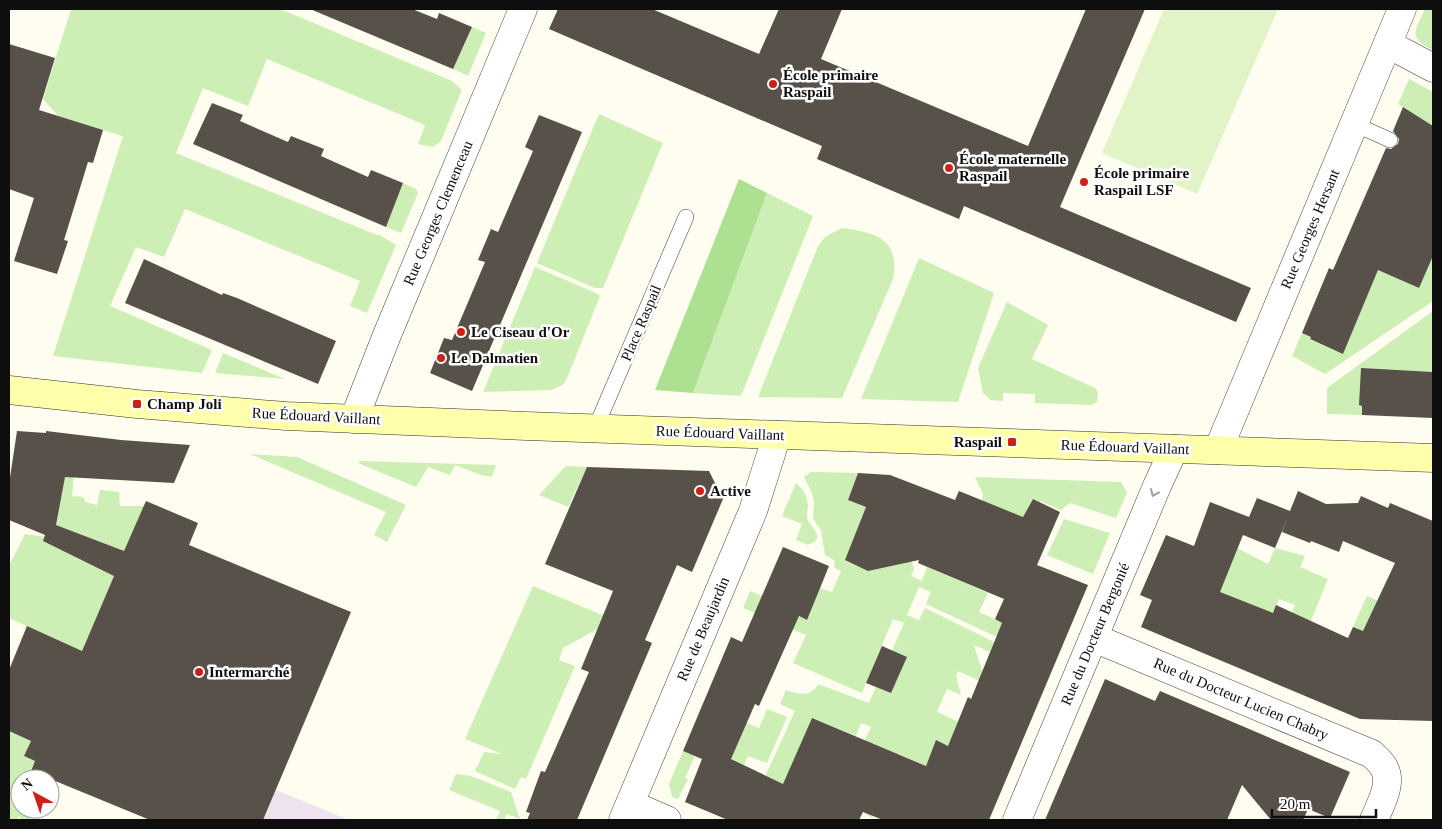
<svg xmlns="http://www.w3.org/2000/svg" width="1442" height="829" font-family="'Times New Roman',serif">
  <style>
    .industrial { fill: #eee2ee }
    .green { fill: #cdeeb5 }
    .forest { fill: #aee092 }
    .pitch { fill: #e0f4c7 }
    .building { fill: #585149; fill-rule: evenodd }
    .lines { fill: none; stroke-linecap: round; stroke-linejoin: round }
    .lane-casing { stroke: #414141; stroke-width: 16 }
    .street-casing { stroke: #414141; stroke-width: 29 }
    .secondary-casing { stroke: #303030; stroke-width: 29 }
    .lane { stroke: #fff; stroke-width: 15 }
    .street { stroke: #fff; stroke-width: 28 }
    .secondary { stroke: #fffeab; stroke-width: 28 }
    .oneway { stroke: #9f9f9f }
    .poi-dot { fill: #cd2118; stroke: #fff; stroke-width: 2 }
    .labels { text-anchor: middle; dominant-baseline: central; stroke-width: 5; stroke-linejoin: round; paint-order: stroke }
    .poi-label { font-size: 15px; font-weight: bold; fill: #0e0e0e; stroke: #fff; text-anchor: start }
    .street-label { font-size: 15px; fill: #0e0e0e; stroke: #fff }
  </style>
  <rect width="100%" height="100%" fill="#fffdf0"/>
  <path class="industrial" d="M276 790 349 820H263Z"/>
  <g class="green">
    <path d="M71 9H280L452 81 461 89V92L441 141 433 147 418 144 425 125 267 59 248 106 203 88 176 153 377 235 378 234 396 245 367 313 350 306 360 281 185 209 164 257 136 247 110 306 212 350 202 373 53 356 123 136 59 117 43 99Z"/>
    <path d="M1425 9H1433V51C1408 36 1414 33 1425 9Z"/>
    <path d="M472 27 486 33 468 76 453 69Z"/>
    <path d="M1409 79 1433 92V126L1398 104Z"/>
    <path d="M599 114 663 143 603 288H595L537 263Z"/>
    <path d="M403 183 416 189 418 193 401 233 386 227Z"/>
    <path d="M767 193 813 216 741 396 693 393Z"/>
    <path d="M842 228C874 232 901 239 893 279L842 398 758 397 818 246 825 237Z"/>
    <path d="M1433 256V301L1325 374 1292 356 1302 333 1311 337 1310 340 1336 351 1354 327 1378 270 1419 288Z"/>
    <path d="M919 258 994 293 958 402 861 399Z"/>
    <path d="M535 267 596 293 600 296 568 376 564 384 551 390 483 392Z"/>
    <path d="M1007 302 1048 325 1032 359 1095 388 1098 392 1097 402 1091 405 1035 403V394L1003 393V401L991 400 983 393 978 368Z"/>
    <path d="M1433 311V372L1390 370 1362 406V415L1327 414V388Z"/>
    <path d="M223 353 285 379 215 373Z"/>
    <path d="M72 435 78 436 72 496 83 497 86 502 97 505 100 490 119 492 120 506H144L64 692 39 682 57 640 9 618V566L25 534 54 538 80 549 77 558 83 561 88 551 90 538 56 525Z"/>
    <path d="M250 454 297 457 406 505 387 542 374 535 386 512Z"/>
    <path d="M358 461H360L496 465 492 477 481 475 455 465 450 475 428 467 416 487 360 464Z"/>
    <path d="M566 466 587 467 568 507 539 495Z"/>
    <path d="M811 472 858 473 848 500 866 507 852 543 908 552 914 569 911 576 922 581 927 567 988 593 979 612 1003 623 997 637 926 604 931 592 919 587 907 615 919 620 925 608 994 642 990 652 974 645 984 677 982 682 958 671 956 676 961 695 947 689 937 712 963 724V752L936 741 926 766 899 754 872 818 864 813 867 807 861 748 871 727 861 723 856 736 812 718 783 785 765 777 795 711 780 704 786 690C798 694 811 698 818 684L869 703 904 623 893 619 862 693 793 663 806 635 743 608 750 591 762 596 761 600 807 620 820 588 832 592 841 571 835 568 834 560 825 555 821 530 813 519 814 501 812 493 804 477Z"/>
    <path d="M975 477 1121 482 1127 493 1116 518 1070 503 1061 510 1040 501V502L1033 499 1025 513 1012 549 982 500 983 494Z"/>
    <path d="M796 483C804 490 808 497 808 508 807 513 806 516 808 520 810 526 818 531 817 538 816 542 812 543 808 545L796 540 802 524 782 516Z"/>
    <path d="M1064 519 1110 533 1093 574 1047 555Z"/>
    <path d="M1237 548 1268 564 1275 548 1305 556 1300 567 1328 579 1310 623 1291 615 1295 605 1279 599 1273 613 1217 599Z"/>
    <path d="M533 586 614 620 563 648 559 660 575 666 526 779 521 777 515 789 475 771 484 752 502 754 465 739Z"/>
    <path d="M1367 596 1396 609 1366 633 1353 627Z"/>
    <path d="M767 709 787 717 767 763 748 756 744 765 724 755 727 715 759 728Z"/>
    <path d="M9 731 31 741 24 756 35 761 27 779H20V809H27L31 820H21L19 816 17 820H9Z"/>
    <path d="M683 751 695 756 685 778 688 779 678 799 672 797 669 784Z"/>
    <path d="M456 774 471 776 511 792 520 819 507 814 504 820H496L500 811 449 790Z"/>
  </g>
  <path class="forest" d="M739 179 767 193 693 393 655 390Z"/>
  <path class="pitch" d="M1164 9H1278L1197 194 1102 153Z"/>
  <g class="building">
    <path d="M310 9H412L437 19 439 13 472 27 453 69Z"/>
    <path d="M558 9H652L759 54 779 9H842L821 59 1028 146 1086 9H1145L1060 207 1251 288 1236 322 964 206 959 219 817 159 822 146 549 29Z"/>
    <path d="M9 44 55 58 39 110 103 130 93 163 88 162 64 240 68 241 57 274 14 261 34 198 9 189Z"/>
    <path d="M212 103 243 115 240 121 288 142 291 136 324 149 321 156 368 177 371 170 403 183 386 227 193 144Z"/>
    <path d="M1403 107 1433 126V256L1419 288 1378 270 1343 354 1310 339 1311 337 1302 333 1329 268 1333 270 1386 148 1391 149 1398 144 1399 139 1393 131Z"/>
    <path d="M539 115 582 132 472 391 430 373 444 338 452 340 485 262 478 260 491 229 498 232 533 151 525 147Z"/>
    <path d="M144 259 222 295 223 293 237 298 336 341 318 384 125 303Z"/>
    <path d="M1361 368 1433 372V418L1362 415V406L1359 405Z"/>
    <path d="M17 431 46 433V431L121 440 190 445 174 483 65 477 56 525 124 551 146 501 198 523 189 545 351 612 263 820H150L31 771 35 761 24 756 31 741 9 731V670L27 626 82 651 114 576 43 541 45 535 9 520V484Z"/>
    <path d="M587 467 709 471 723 499 692 572 677 565 645 640 652 643 577 820H527L530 813 526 812 541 771 545 772 589 672 581 669 613 591 545 564Z"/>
    <path d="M858 473 890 475 955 500 959 491 1023 517 1033 499 1060 512 1037 565 1088 585 989 820H883L863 812 859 820H728L685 802 702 759 683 751 731 637 742 642 783 547 829 566 807 620 799 616 759 706 755 704 731 759 783 784 812 718 926 766 936 740 948 746 968 697 971 699 1002 623 995 619 1004 599 918 563 919 560 868 571 845 560 866 507 848 500Z"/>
    <path d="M1298 491 1326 504 1358 503 1361 496 1388 508 1390 503 1433 521V721L1360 719 1141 627 1152 600 1140 595 1166 535 1194 546 1210 502 1249 517 1257 498 1290 511ZM1288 517 1282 532 1310 543 1311 541 1339 552 1343 541 1395 563 1363 631 1353 627 1348 638 1276 605 1273 613 1220 592 1243 535 1275 548Z"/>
    <path d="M882 646 907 657 891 693 866 683Z"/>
    <path d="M1105 679 1155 701 1160 691 1350 772 1330 818 1308 809 1303 820H1271L1242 785 1227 820H1045Z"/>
  </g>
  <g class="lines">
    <g class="lane-casing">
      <g id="lane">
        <path d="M1354 124 1390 140"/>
        <path d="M595 429 686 217"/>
      </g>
    </g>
    <g class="street-casing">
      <g id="street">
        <path d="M1388 44 1433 68"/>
        <path d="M354 419 387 335 523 9"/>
        <path d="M1218 450 1402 9"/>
        <path d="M1094 638 1372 754C1375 757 1380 761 1383 766 1394 782 1380 805 1374 820"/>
        <path d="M630 804 667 820"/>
        <path d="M623 820 753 511 777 435"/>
        <path d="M1017 820 1157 486 1174 449"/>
      </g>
    </g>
    <g class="secondary-casing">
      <path id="secondary" d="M9 390 137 404 286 416 526 426 1433 458"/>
    </g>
    <use href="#lane" class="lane"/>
    <use href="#street" class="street"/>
    <use href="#secondary" class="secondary"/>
  </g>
  <defs><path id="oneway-chevron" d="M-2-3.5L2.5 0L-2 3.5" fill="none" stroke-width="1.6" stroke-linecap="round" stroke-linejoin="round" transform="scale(1.25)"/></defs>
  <use class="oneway" href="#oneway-chevron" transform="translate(1154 493) rotate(113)"/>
  <g class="poi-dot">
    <circle cx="773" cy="84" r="5"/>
    <circle cx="949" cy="168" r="5"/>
    <circle cx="1084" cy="182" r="5"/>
    <circle cx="461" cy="332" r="5"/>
    <circle cx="441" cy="358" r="5"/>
    <rect x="132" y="399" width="10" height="10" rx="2.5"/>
    <rect x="1007" y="437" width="10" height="10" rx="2.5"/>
    <circle cx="700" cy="491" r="5"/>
    <circle cx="199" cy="672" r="5"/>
  </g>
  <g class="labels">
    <g class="poi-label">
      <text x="783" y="75">École primaire<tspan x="783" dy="17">Raspail</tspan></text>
      <text x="959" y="159">École maternelle<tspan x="959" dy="17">Raspail</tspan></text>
      <text x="1094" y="173">École primaire<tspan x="1094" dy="17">Raspail LSF</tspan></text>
      <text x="471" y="332">Le Ciseau d'Or</text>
      <text x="451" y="358">Le Dalmatien</text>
      <text x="147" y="404">Champ Joli</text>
      <text x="1002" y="442" text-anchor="end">Raspail</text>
      <text x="710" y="491">Active</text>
      <text x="209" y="672">Intermarché</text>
    </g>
    <g class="street-label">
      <text transform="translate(438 213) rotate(-67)">Rue Georges Clemenceau</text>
      <text transform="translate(1310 229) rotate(-67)">Rue Georges Hersant</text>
      <text transform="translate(641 323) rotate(-67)">Place Raspail</text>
      <text transform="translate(316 416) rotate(3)">Rue Édouard Vaillant</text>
      <text transform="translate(720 433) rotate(2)">Rue Édouard Vaillant</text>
      <text transform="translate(1125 447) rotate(2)">Rue Édouard Vaillant</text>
      <text transform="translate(703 629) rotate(-67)">Rue de Beaujardin</text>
      <text transform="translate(1095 634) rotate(-67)">Rue du Docteur Bergonié</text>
      <text transform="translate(1241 699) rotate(23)">Rue du Docteur Lucien Chabry</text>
    </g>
  </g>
  <rect width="1442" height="829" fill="none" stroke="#0e0e0e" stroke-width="20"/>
  <g transform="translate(35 794) rotate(320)"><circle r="24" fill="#ffffff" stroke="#9f9f9f"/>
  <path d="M0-4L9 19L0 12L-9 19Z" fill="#cd2118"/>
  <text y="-8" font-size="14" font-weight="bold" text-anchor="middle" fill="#0e0e0e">N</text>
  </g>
  <path d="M1272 809v8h104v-8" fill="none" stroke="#0e0e0e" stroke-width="2.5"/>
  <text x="1280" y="809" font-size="15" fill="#0e0e0e" stroke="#ffffff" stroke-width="4" paint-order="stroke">20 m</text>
</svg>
